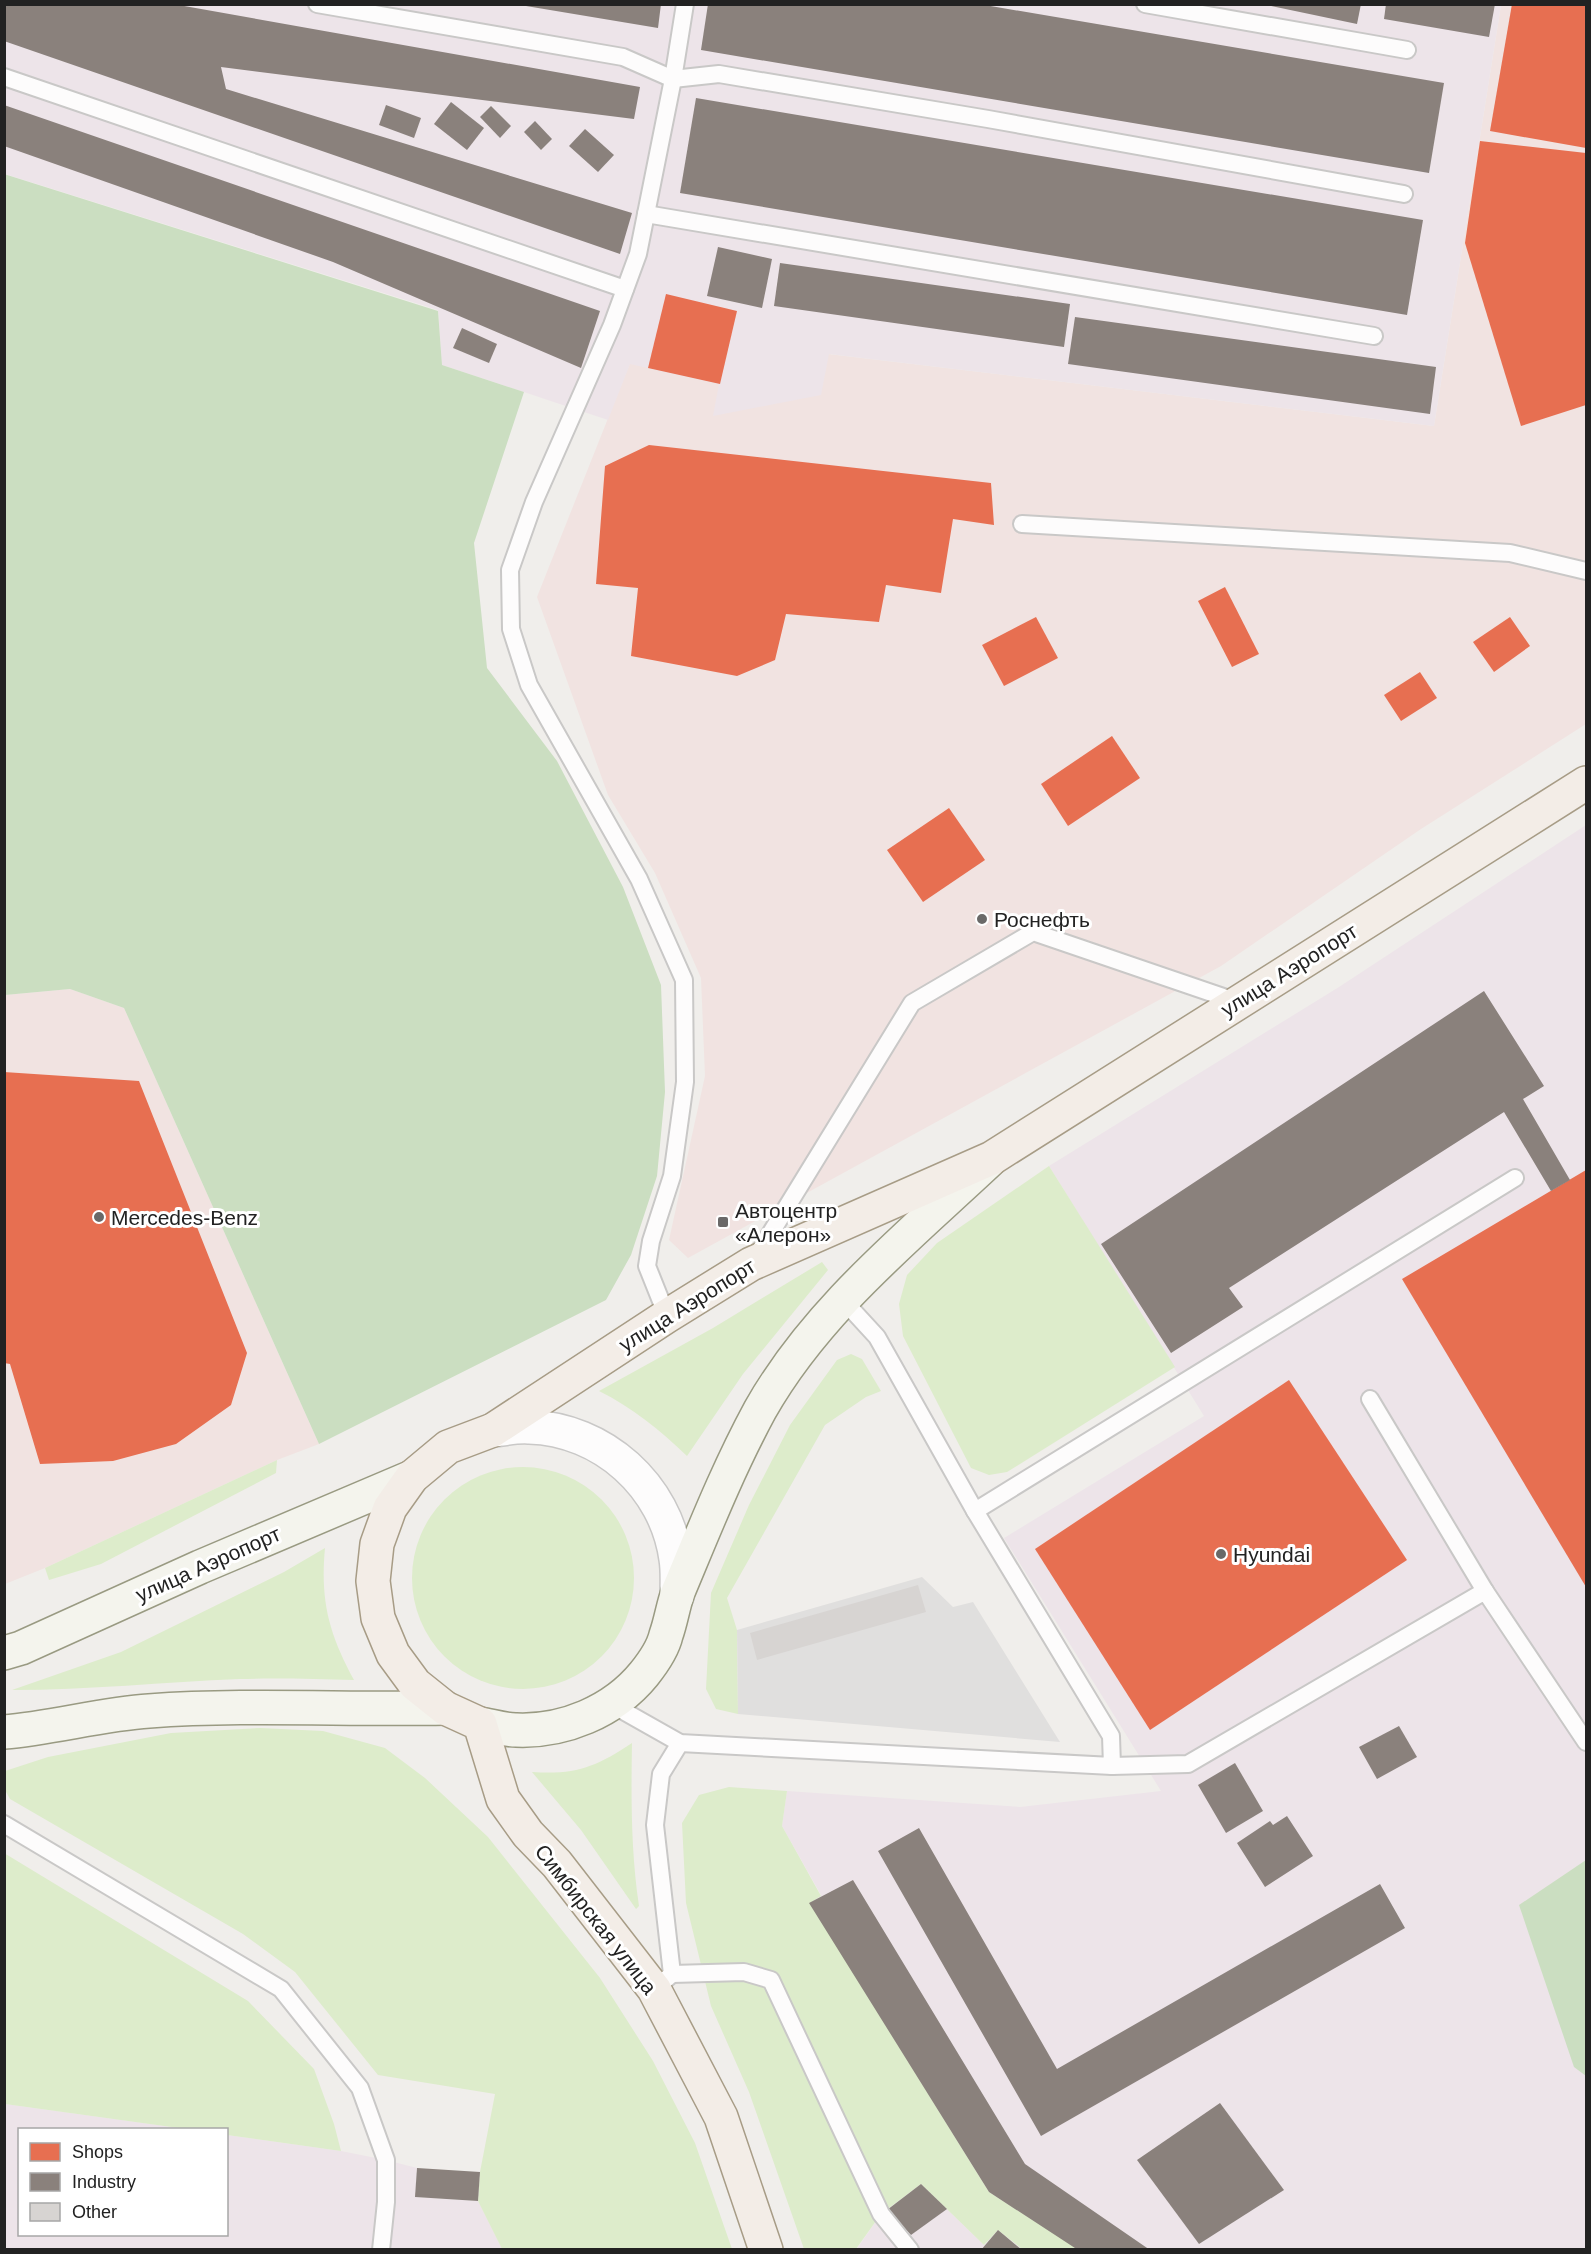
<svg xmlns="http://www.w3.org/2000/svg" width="1591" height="2254" font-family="Arial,sans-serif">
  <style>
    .commercial { fill: #f1e3e1 }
    .industrial { fill: #ede4e9 }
    .grass { fill: #ddeccb }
    .forest { fill: #cbdec1 }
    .parking { fill: #e0dfde }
    .shops { fill: #e76f51 }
    .industry { fill: #8a817c }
    .building { fill: #d7d4d2 }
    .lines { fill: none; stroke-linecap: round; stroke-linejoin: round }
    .lane-casing { stroke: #c9c8c7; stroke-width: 20 }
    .street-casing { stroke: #c9c8c7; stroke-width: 36 }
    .secondary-casing { stroke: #999a82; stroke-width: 36 }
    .primary-casing { stroke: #a79c86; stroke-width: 36 }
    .lane { stroke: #fdfcfc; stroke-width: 16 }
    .street { stroke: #fdfcfc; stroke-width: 33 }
    .secondary { stroke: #f4f4ed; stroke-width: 33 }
    .primary { stroke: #f3ede7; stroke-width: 33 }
    .poi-dot { fill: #6a6968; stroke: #fff; stroke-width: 2 }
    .labels { text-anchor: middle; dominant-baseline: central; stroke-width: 6; stroke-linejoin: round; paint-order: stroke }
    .poi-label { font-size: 21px; fill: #222; stroke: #fff; text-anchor: start }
    .street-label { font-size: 21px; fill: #222; stroke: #fff }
  </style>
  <rect width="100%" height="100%" fill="#f0eeeb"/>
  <g class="commercial">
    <path d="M1501 5H1586V724L1421 829 1221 966 688 1258 669 1240 705 1076 701 978 655 873 608 795 537 597 630 363 720 384 714 415 828 354 1434 426Z"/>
    <path d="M70 989 124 1008 319 1444 277 1460 45 1568 5 1584V995Z"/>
  </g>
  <g class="industrial">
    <path d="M5 5H1501L1434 426 829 354 821 395 713 416 719 384 630 364 608 420 442 365 438 310 5 174Z"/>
    <path d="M1586 825V2249H1078L989 2192 809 1903 821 1895 782 1826 787 1791 1020 1807 1161 1791 1004 1538 1204 1416 1049 1166 1339 987Z"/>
    <path d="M5 2104 187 2129 20 2130V2234H226L227 2135 341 2151 386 2160 417 2168 416 2197 478 2201 502 2249 5 2250Z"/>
    <path d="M921 2184 984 2245 998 2230 1022 2249 856 2250 881 2214Z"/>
  </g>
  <g class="grass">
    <path d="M1049 1166 1175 1367 1007 1472 989 1475 971 1468 903 1336 899 1304 907 1275 937 1243Z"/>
    <path d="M822 1262 828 1270 743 1374 687 1456C660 1430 633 1408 599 1391L713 1328Z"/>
    <path d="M851 1354 862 1359 881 1391 866 1397 825 1425 727 1598 737 1630 738 1714 716 1709 706 1689 711 1593 749 1505 790 1425 837 1360Z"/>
    <path d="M277 1460 276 1473 101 1564 49 1580 45 1568Z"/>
    <circle cx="523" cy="1578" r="111"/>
    <path d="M325 1548C320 1601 329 1634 354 1680 316 1679 278 1678 240 1679 164 1682 89 1690 12 1690L121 1652 284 1572Z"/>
    <path d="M260 1728 323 1731 385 1748 425 1778 488 1837 600 1978 653 2061 695 2143 732 2249H502L478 2201 480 2172 495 2094 378 2075 295 1972 243 1934 10 1799 5 1790V1771L48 1757 171 1733Z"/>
    <path d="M632 1743C631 1798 631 1852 639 1906L636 1909 581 1830 532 1772C576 1775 596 1767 632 1743Z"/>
    <path d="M729 1787 787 1791 782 1826 821 1896 810 1903 989 2192 1078 2249H1022L998 2230 984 2245 921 2184 881 2214 856 2249H804L749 2092 711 2006 686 1903 682 1823 699 1795Z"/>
    <path d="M4 1853 248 2001 314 2069 334 2124 341 2151 227 2135 226 2130 186 2129 5 2104Z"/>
  </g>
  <g class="forest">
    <path d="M4 174 438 311 442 365 524 392 474 543 487 668 557 761 623 887 661 985 665 1092 657 1176 631 1255 606 1300 319 1444 124 1008 70 989 5 995Z"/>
    <path d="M1586 1860V2076L1574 2067 1519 1905Z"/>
  </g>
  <path class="parking" d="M922 1577 953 1607 973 1602 1060 1742 738 1714 737 1630Z"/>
  <g class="shops">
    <path d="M1512 4H1586V148L1490 131Z"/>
    <path d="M1480 141 1586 153V405L1521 426 1465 243Z"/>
    <path d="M666 294 737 311 720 384 648 368Z"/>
    <path d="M649 445 991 483 994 525 953 519 941 593 886 585 879 622 786 614 775 660 737 676 631 656 638 588 596 584 605 466Z"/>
    <path d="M1225 587 1259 654 1232 667 1198 601Z"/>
    <path d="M1036 617 1058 658 1004 686 982 645Z"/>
    <path d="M1510 617 1530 646 1494 672 1473 642Z"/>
    <path d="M1420 672 1437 698 1401 721 1384 695Z"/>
    <path d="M1112 736 1140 778 1068 826 1041 784Z"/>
    <path d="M949 808 985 860 923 902 887 850Z"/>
    <path d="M4 1072 139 1081 247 1353 231 1405 176 1444 113 1461 40 1464 10 1364 4 1363Z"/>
    <path d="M1586 1170V1587L1402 1279Z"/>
    <path d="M1289 1380 1407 1560 1150 1730 1035 1549Z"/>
  </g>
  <g class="industry">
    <path d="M4 4H173L640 87 634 119 221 67 226 89 632 213 620 254 4 41Z"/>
    <path d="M514 4H661L658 28Z"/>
    <path d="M708 4H979L1444 83 1429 173 701 50Z"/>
    <path d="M1262 4H1361L1357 24Z"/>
    <path d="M1386 4H1495L1489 37 1384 19Z"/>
    <path d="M696 98 1423 220 1407 315 680 193Z"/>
    <path d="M451 102 484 128 467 150 434 124Z"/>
    <path d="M4 105 600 311 581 368 333 262 4 146Z"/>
    <path d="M386 105 421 118 414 138 379 125Z"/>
    <path d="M491 106 511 126 500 138 480 117Z"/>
    <path d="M535 121 552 139 541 150 524 132Z"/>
    <path d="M585 129 614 155 598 172 569 146Z"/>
    <path d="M718 247 772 259 762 308 707 296Z"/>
    <path d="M780 263 1070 304 1064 347 774 306Z"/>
    <path d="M1075 317 1436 367 1430 414 1068 364Z"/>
    <path d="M462 328 497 344 489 363 453 348Z"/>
    <path d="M1484 991 1544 1086 1523 1099 1570 1180 1551 1191 1504 1112 1229 1288 1243 1307 1171 1353 1101 1244Z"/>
    <path d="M1399 1726 1417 1757 1377 1779 1359 1747Z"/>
    <path d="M1235 1763 1263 1811 1226 1833 1198 1785Z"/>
    <path d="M1287 1816 1313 1856 1265 1887 1237 1843 1270 1821 1273 1825Z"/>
    <path d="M919 1828 1057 2069 1380 1884 1405 1928 1041 2136 878 1851Z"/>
    <path d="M853 1880 1025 2164 1150 2250H1078L989 2192 809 1903Z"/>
    <path d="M1220 2103 1284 2190 1199 2244 1137 2160Z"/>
    <path d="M417 2168 480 2172 478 2201 415 2197Z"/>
    <path d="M921 2184 947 2209 911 2235 887 2210Z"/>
    <path d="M998 2230 1022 2250H981Z"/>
  </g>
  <path class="building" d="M918 1585 926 1612 757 1660 750 1633Z"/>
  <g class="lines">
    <g class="lane-casing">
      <g id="lane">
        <path d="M317 4 623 57 673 79 719 74 988 119 1404 194"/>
        <path d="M1145 4 1407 50"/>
        <path d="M4 77 625 289"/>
        <path d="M646 214 1374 336"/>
        <path d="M1022 524 1510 553 1586 571"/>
        <path d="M756 1257 912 1003 1033 932 1238 1002"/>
        <path d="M667 1316 647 1266 651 1241 672 1176 685 1082 684 980 639 879 529 685 511 629 510 570 534 502 612 325 638 254 673 79 685 4"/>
        <path d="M1370 1399 1485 1591"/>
        <path d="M975 1511 1515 1178"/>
        <path d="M611 1704 680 1743 1112 1766 1111 1736 975 1511 877 1337 843 1300"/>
        <path d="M1112 1766 1188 1764 1485 1591 1586 1742"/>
        <path d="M4 1824 281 1989 360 2088 386 2160V2202L381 2250"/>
        <path d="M672 1974 744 1972 771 1980 881 2214 910 2250"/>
        <path d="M664 1981 672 1974 655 1825 661 1774 680 1743"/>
      </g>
    </g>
    <g class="street-casing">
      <path id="street" d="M493 1430C505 1429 517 1426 529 1427 603 1429 666 1486 676 1559 678 1571 677 1584 677 1596"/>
    </g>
    <g class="secondary-casing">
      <g id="secondary">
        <path d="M4 1653 21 1648 200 1567 412 1477"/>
        <path d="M480 1724C492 1726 504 1730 516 1730 563 1732 613 1712 644 1674 652 1664 663 1648 666 1635 671 1621 673 1606 678 1592 704 1530 728 1469 760 1410 816 1311 907 1238 989 1161"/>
        <path d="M4 1732C52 1728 102 1714 149 1711 247 1704 346 1710 445 1708"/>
      </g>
    </g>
    <g class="primary-casing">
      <path id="primary" d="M766 2250 721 2117 654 1989 557 1864 528 1834 503 1799 480 1724 445 1708 415 1684 393 1654 378 1618 373 1581 377 1544 390 1508 412 1477 448 1447 493 1430 667 1316 751 1264 992 1158 1586 783"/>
    </g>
    <use href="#lane" class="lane"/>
    <use href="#street" class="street"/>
    <use href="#secondary" class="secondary"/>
    <use href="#primary" class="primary"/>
  </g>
  <g class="poi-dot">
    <circle cx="982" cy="919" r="6"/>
    <circle cx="99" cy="1217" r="6"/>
    <rect x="717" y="1216" width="12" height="12" rx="3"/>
    <circle cx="1221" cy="1554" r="6"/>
  </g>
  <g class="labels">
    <g class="poi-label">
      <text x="994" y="919">Роснефть</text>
      <text x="735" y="1210">Автоцентр<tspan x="735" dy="24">«Алерон»</tspan></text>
      <text x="111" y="1217">Mercedes-Benz</text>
      <text x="1233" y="1554">Hyundai</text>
    </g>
    <g class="street-label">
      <text transform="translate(1289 970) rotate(-32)">улица Аэропорт</text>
      <text transform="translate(687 1305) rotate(-32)">улица Аэропорт</text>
      <text transform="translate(208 1564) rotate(-24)">улица Аэропорт</text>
      <text transform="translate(596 1919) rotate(52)">Симбирская улица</text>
    </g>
  </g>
  <rect width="1591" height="2254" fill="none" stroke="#222222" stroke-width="12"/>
  <rect x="18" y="2128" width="210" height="108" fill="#ffffff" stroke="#a7a7a7" stroke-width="1.5"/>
  <rect x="30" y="2143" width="30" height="18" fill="#e76f51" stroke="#a7a7a7" stroke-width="1.5"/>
  <text x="72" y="2158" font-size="18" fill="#222222">Shops</text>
  <rect x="30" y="2173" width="30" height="18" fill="#8a817c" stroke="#a7a7a7" stroke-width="1.5"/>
  <text x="72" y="2188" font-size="18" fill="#222222">Industry</text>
  <rect x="30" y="2203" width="30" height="18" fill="#d7d4d2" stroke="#a7a7a7" stroke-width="1.5"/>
  <text x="72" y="2218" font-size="18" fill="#222222">Other</text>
</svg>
